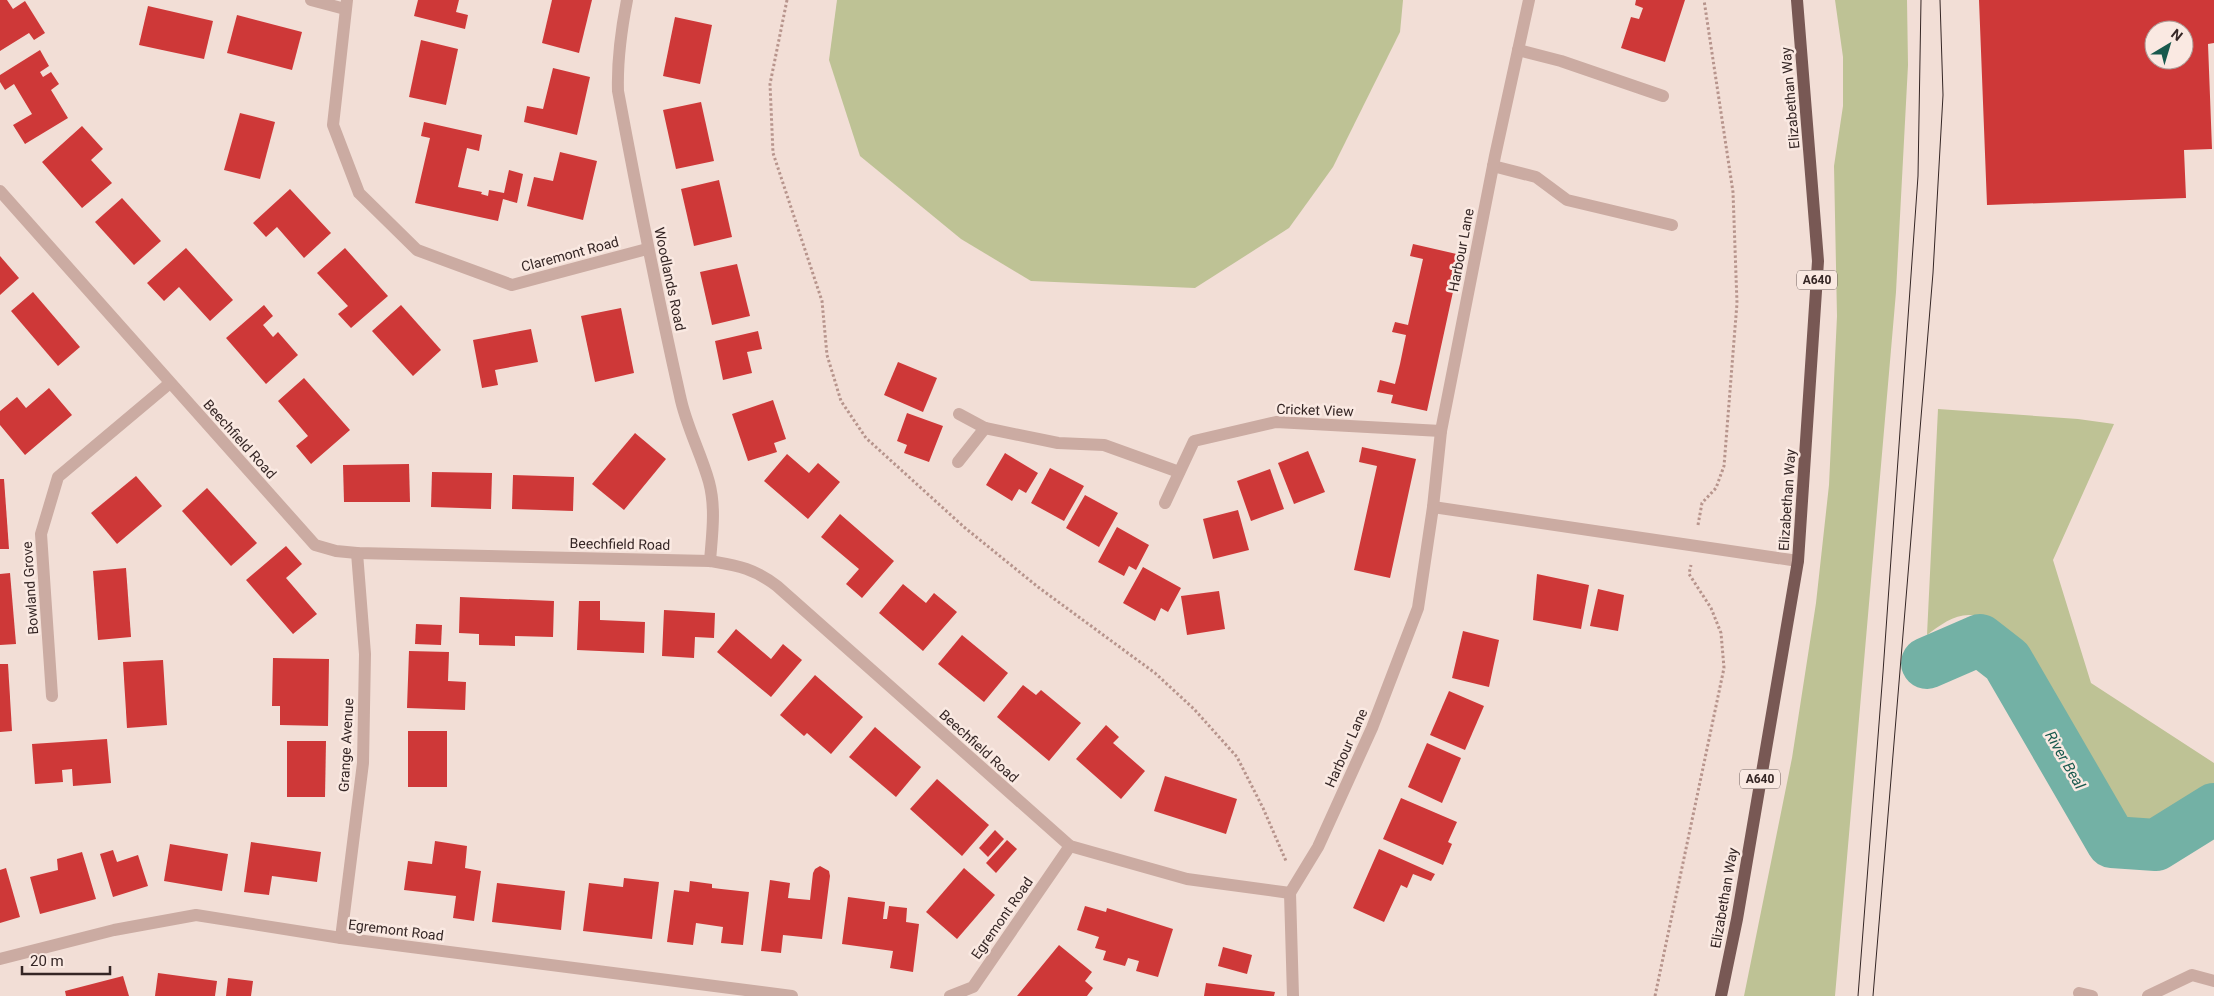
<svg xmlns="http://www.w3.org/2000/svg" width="2214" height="996" font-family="Roboto,sans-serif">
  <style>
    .green { fill: #bec295 }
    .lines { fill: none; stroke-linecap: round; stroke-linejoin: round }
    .river { stroke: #73b1a5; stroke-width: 52 }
    .building { fill: #ce3838; fill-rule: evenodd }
    .path { stroke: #b7948c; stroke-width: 3; stroke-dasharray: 2.5 2.5; stroke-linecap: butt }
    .minor { stroke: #cbaba2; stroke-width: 12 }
    .primary { stroke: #785854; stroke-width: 12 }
    .tram { stroke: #352625; stroke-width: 1 }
    .labels { text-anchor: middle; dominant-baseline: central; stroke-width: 5; stroke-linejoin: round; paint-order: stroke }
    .shield { fill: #fae9e2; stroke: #70605e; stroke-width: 1 }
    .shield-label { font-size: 12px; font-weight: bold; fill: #352625 }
    .street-label { font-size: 14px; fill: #352625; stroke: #fae9e2 }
    .water-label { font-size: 15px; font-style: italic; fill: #18594d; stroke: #fae9e2 }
  </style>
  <rect width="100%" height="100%" fill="#f2ded6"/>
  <g class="green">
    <path d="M837 0H1403L1400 32 1333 167 1289 228 1195 288 1031 281 961 239 860 156 829 60Z"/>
    <path d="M1835 0H1907L1908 65 1896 292 1835 996H1744L1792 758 1816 603 1829 485 1837 316 1834 166 1843 106V57Z"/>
    <path d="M1938 409 2078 419 2114 424 2053 560 2091 683 2214 763V794L2157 834H2131L2115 823C2091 778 2027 638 1985 619 1963 608 1944 622 1927 635Z"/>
  </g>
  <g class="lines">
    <path class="river" d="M1927 663 1980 640 2007 661 2112 842 2156 845 2214 809"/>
  </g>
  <g class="building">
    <path d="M0 0H7L13 9 25 1 45 33 34 40 29 33 0 51Z"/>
    <path d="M418 0H459L456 12 468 15 465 29 414 16Z"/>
    <path d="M552 0H592L579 53 542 43Z"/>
    <path d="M1636 0H1685L1665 62 1621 48 1631 17 1639 19 1643 8 1635 5Z"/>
    <path d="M1979 0H2214V43L2208 44 2212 149 2184 150 2186 198 1987 205ZM2154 30H2184V60H2154Z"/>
    <path d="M148 6 213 21 204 59 139 45Z"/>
    <path d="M237 15 302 32 292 70 227 53Z"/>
    <path d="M675 17 712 25 700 84 663 76Z"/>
    <path d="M421 40 458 49 446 105 409 97Z"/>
    <path d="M40 50 49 66 40 72 43 77 51 72 59 84 51 90 68 118 25 144 13 125 32 114 14 84 5 90 0 82V75Z"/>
    <path d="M553 68 590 77 577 135 524 122 527 106 543 109Z"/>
    <path d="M701 102 714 161 676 169 663 110Z"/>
    <path d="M240 113 275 122 260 179 224 170Z"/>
    <path d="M424 122 482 135 479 151 467 148 458 187 482 192 481 194 488 196 489 190 504 193 509 170 523 174 517 203 503 199 498 221 415 203 430 138 421 136Z"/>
    <path d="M82 126 103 149 91 160 112 183 82 208 42 162Z"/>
    <path d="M560 152 597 161 583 220 527 206 534 177 553 181Z"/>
    <path d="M719 180 732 237 694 246 681 189Z"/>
    <path d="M290 189 331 233 304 258 277 227 266 237 253 223Z"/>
    <path d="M122 198 161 241 134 265 95 222Z"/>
    <path d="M1413 244 1461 255 1427 411 1391 403 1393 395 1377 392 1380 380 1395 384 1400 364 1406 335 1392 332 1395 322 1408 325 1423 259 1410 256Z"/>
    <path d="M186 248 233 300 210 321 179 287 164 301 147 283Z"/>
    <path d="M345 248 388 296 351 328 338 314 348 306 317 273Z"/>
    <path d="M0 256 19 278 0 295Z"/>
    <path d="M737 264 750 316 712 325 700 272Z"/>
    <path d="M33 292 80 347 58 366 11 311Z"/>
    <path d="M264 305 273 316 263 325 273 337 278 332 298 355 266 384 226 338Z"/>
    <path d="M401 305 441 350 413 376 372 331Z"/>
    <path d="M621 308 634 373 595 382 581 316Z"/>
    <path d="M531 329 538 362 495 370 498 385 482 388 473 340Z"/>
    <path d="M758 331 762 349 747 352 752 373 723 380 715 341Z"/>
    <path d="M898 362 937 378 923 412 884 395Z"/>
    <path d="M304 378 350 430 311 464 296 446 308 436 278 401Z"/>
    <path d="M49 388 72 415 25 455 0 425V411L17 397 26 408Z"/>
    <path d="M773 400 786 439 774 443 777 452 748 461 732 414Z"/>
    <path d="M907 413 943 426 929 462 904 453 907 445 897 441Z"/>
    <path d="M635 433 666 459 624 510 592 484Z"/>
    <path d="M1362 447 1416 459 1390 578 1354 570 1377 466 1359 462Z"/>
    <path d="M1308 451 1325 492 1294 504 1278 463Z"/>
    <path d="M1005 453 1038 473 1026 493 1019 489 1012 501 986 485Z"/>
    <path d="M787 454 809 473 818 463 840 482 808 519 764 481Z"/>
    <path d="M409 464 410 502H344L343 465Z"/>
    <path d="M1050 468 1084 486 1064 521 1031 503Z"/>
    <path d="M1270 469 1284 509 1251 521 1237 481Z"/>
    <path d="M432 472 492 473 491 509 431 507Z"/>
    <path d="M513 475 574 477 573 511 512 509Z"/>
    <path d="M136 476 162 506 117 544 91 513Z"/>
    <path d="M0 479H4L9 549H0Z"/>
    <path d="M207 488 257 543 231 566 182 511Z"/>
    <path d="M1085 495 1118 513 1099 547 1066 528Z"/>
    <path d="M1238 510 1249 550 1213 559 1203 519Z"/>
    <path d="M840 514 894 561 862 598 846 584 859 569 821 537Z"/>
    <path d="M1117 527 1149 545 1136 570 1129 566 1124 576 1098 562Z"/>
    <path d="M286 546 302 564 286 578 317 614 293 634 246 580Z"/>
    <path d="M1143 567 1181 588 1168 612 1161 608 1155 621 1123 603Z"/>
    <path d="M126 568 131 637 98 640 93 571Z"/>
    <path d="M10 573 16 644 0 645V574Z"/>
    <path d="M1537 574 1589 585 1581 629 1533 620Z"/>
    <path d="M903 584 926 603 934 593 957 612 923 651 879 613Z"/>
    <path d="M1598 589 1624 595 1618 631 1590 626Z"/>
    <path d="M1219 591 1225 629 1187 635 1181 596Z"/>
    <path d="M460 597 554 601 553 637 515 636V646L479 645V634L459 633Z"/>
    <path d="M579 601H600V620L645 622 644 653 577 650Z"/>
    <path d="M664 610 715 613 714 638 695 637 694 658 662 656Z"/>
    <path d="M416 624 442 625 441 645 415 644Z"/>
    <path d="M736 629 771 659 783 644 802 660 771 697 717 652Z"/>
    <path d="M1463 631 1499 640 1489 687 1452 678Z"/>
    <path d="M962 635 1008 673 984 702 938 664Z"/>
    <path d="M409 651 449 652 448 681 466 682 465 710 407 708Z"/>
    <path d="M273 658 329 659 328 726 280 725V706H272Z"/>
    <path d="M163 660 167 725 127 728 123 662Z"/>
    <path d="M0 664H8L12 731 0 732Z"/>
    <path d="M815 675 863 717 831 754 807 733 804 736 780 715Z"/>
    <path d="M1023 685 1036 695 1041 690 1081 723 1049 761 997 717Z"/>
    <path d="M1449 691 1484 706 1465 750 1430 735Z"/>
    <path d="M1106 725 1119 737 1113 743 1145 771 1121 799 1076 759Z"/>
    <path d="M875 727 921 767 896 797 849 757Z"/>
    <rect x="408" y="731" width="39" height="56"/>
    <path d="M107 739 111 783 73 786 72 769 62 770 63 782 35 784 32 744Z"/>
    <path d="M287 741H326L325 797H287Z"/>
    <path d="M1427 743 1461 758 1442 803 1408 787Z"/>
    <path d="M1165 776 1237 799 1226 834 1154 811Z"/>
    <path d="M937 779 989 825 962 856 910 809Z"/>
    <path d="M1401 798 1457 822 1448 842 1452 844 1443 865 1383 839Z"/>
    <path d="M995 830 1004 839 988 857 979 848Z"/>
    <path d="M1007 840 1017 849 996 873 986 863Z"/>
    <path d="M435 841 467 846 465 868 481 871 474 921 453 918 456 896 404 890 408 861 432 864Z"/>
    <path d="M251 842 321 852 317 882 272 876 269 895 244 892Z"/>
    <path d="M170 844 228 854 222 891 164 881Z"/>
    <path d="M1379 849 1435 874 1431 881 1413 874 1407 888 1401 885 1384 922 1353 908Z"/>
    <path d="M113 850 117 862 138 855 148 886 113 897 100 854Z"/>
    <path d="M82 852 96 899 40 914 30 877 58 870 57 859Z"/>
    <path d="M820 866 829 871 830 876 822 939 783 935 781 953 761 951 770 880 790 883 788 898 810 900 813 873 815 869Z"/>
    <path d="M6 868 20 917 0 923V870Z"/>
    <path d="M964 868 995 895 957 939 926 912Z"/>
    <path d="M624 878 659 882 652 939 583 931 589 883 623 887Z"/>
    <path d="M690 881 712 884V888L749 892 743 945 721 943 723 927 696 923 693 945 667 942 674 890 689 892Z"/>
    <path d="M497 883 565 891 561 930 492 922Z"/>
    <path d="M848 897 885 902 883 919H887L889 906 907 908 906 922 919 924 913 972 890 968 893 951 842 944Z"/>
    <path d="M1085 906 1106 912 1107 908 1173 929 1158 977 1136 971 1139 961 1128 958 1125 966 1103 960 1106 951 1095 948 1099 937 1077 930Z"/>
    <path d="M1059 945 1092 972 1085 981 1093 988 1087 996H1017Z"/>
    <path d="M1223 947 1252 955 1247 974 1218 966Z"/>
    <path d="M158 973 217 981 215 996H155Z"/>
    <path d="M123 976 129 996H66L65 991Z"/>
    <path d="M228 978 253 981 251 996H226Z"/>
    <path d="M1206 983 1275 992 1274 996H1204Z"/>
  </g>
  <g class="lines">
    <g class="path">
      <path d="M787 0 770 84 773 153 822 301 827 355 841 401 866 438 964 527 1038 587 1155 673 1194 709 1237 757 1263 808 1286 861"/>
      <path d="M1698 525 1702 503 1716 488 1724 466 1737 303 1733 192 1704 0"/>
      <path d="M1655 996 1724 668 1721 633 1711 608 1689 574 1691 565"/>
    </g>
    <g class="minor">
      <path d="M311 0 345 9"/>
      <path d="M347 0 333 125 359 193 417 250 512 285 647 249"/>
      <path d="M627 0C621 31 617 59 618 91 637 193 657 294 680 396 686 426 701 453 709 482 716 508 712 535 710 561"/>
      <path d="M1518 50 1561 61 1663 96"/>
      <path d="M1493 166 1536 177 1567 200 1672 225"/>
      <path d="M0 191 315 545 336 551 357 553 710 561C739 566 753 568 777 586L1070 846 1187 879 1290 893"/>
      <path d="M959 414 985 428 1058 443 1104 445 1179 472"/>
      <path d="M958 462 985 428"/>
      <path d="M1165 503 1194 441 1276 422 1441 431"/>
      <path d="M1433 507 1798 561"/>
      <path d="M52 696 41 534 58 477 170 383"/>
      <path d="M341 938 363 763 365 654 357 553"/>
      <path d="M0 959 114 930 196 915 341 938 792 996"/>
      <path d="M2079 993 2092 996"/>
      <path d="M950 996 973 987 1070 846"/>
      <path d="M1293 996 1290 893 1318 847 1372 728 1418 608 1433 507 1441 431 1495 156 1529 0"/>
      <path d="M2148 996 2192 975 2214 981"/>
    </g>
    <path class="primary" d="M1721 996 1737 919 1798 561 1818 261 1797 0"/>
    <g class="tram">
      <path d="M1858 996 1883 672 1918 176 1921 0"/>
      <path d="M1873 996 1933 273 1943 95 1940 0"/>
    </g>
  </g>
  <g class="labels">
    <g class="shield">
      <rect x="1797" y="270.5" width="40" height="19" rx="4"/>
      <rect x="1740" y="769.5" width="40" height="19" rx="4"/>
    </g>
    <g class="shield-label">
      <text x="1817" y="280">A640</text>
      <text x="1760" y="779">A640</text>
    </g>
    <g class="street-label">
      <text transform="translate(1790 98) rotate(-95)">Elizabethan Way</text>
      <text transform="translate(1461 250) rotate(-79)">Harbour Lane</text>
      <text transform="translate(570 254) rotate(-15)">Claremont Road</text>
      <text transform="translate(670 279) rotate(78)">Woodlands Road</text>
      <text transform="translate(1315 410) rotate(2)">Cricket View</text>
      <text transform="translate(240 439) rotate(48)">Beechfield Road</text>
      <text transform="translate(1787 500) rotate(-86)">Elizabethan Way</text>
      <text transform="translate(620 544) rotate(1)">Beechfield Road</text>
      <text transform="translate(30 588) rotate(-94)">Bowland Grove</text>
      <text transform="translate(346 745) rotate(-87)">Grange Avenue</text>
      <text transform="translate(979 746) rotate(42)">Beechfield Road</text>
      <text transform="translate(1346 748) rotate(-66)">Harbour Lane</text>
      <text transform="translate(1724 898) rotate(-80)">Elizabethan Way</text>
      <text transform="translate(1002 918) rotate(-55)">Egremont Road</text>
      <text transform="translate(396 930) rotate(7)">Egremont Road</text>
    </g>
    <g class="water-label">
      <text transform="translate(2065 760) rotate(60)">River Beal</text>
    </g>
  </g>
  <g transform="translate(2169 45) rotate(38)"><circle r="24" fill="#fae9e2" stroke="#ab9b96"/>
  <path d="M0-4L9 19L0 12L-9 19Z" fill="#18594d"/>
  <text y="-8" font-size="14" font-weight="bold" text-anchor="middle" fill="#352625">N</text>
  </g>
  <path d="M22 966v8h88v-8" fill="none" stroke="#352625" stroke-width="2.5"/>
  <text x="30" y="966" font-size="15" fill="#352625" stroke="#fae9e2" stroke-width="4" paint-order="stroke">20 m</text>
</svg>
